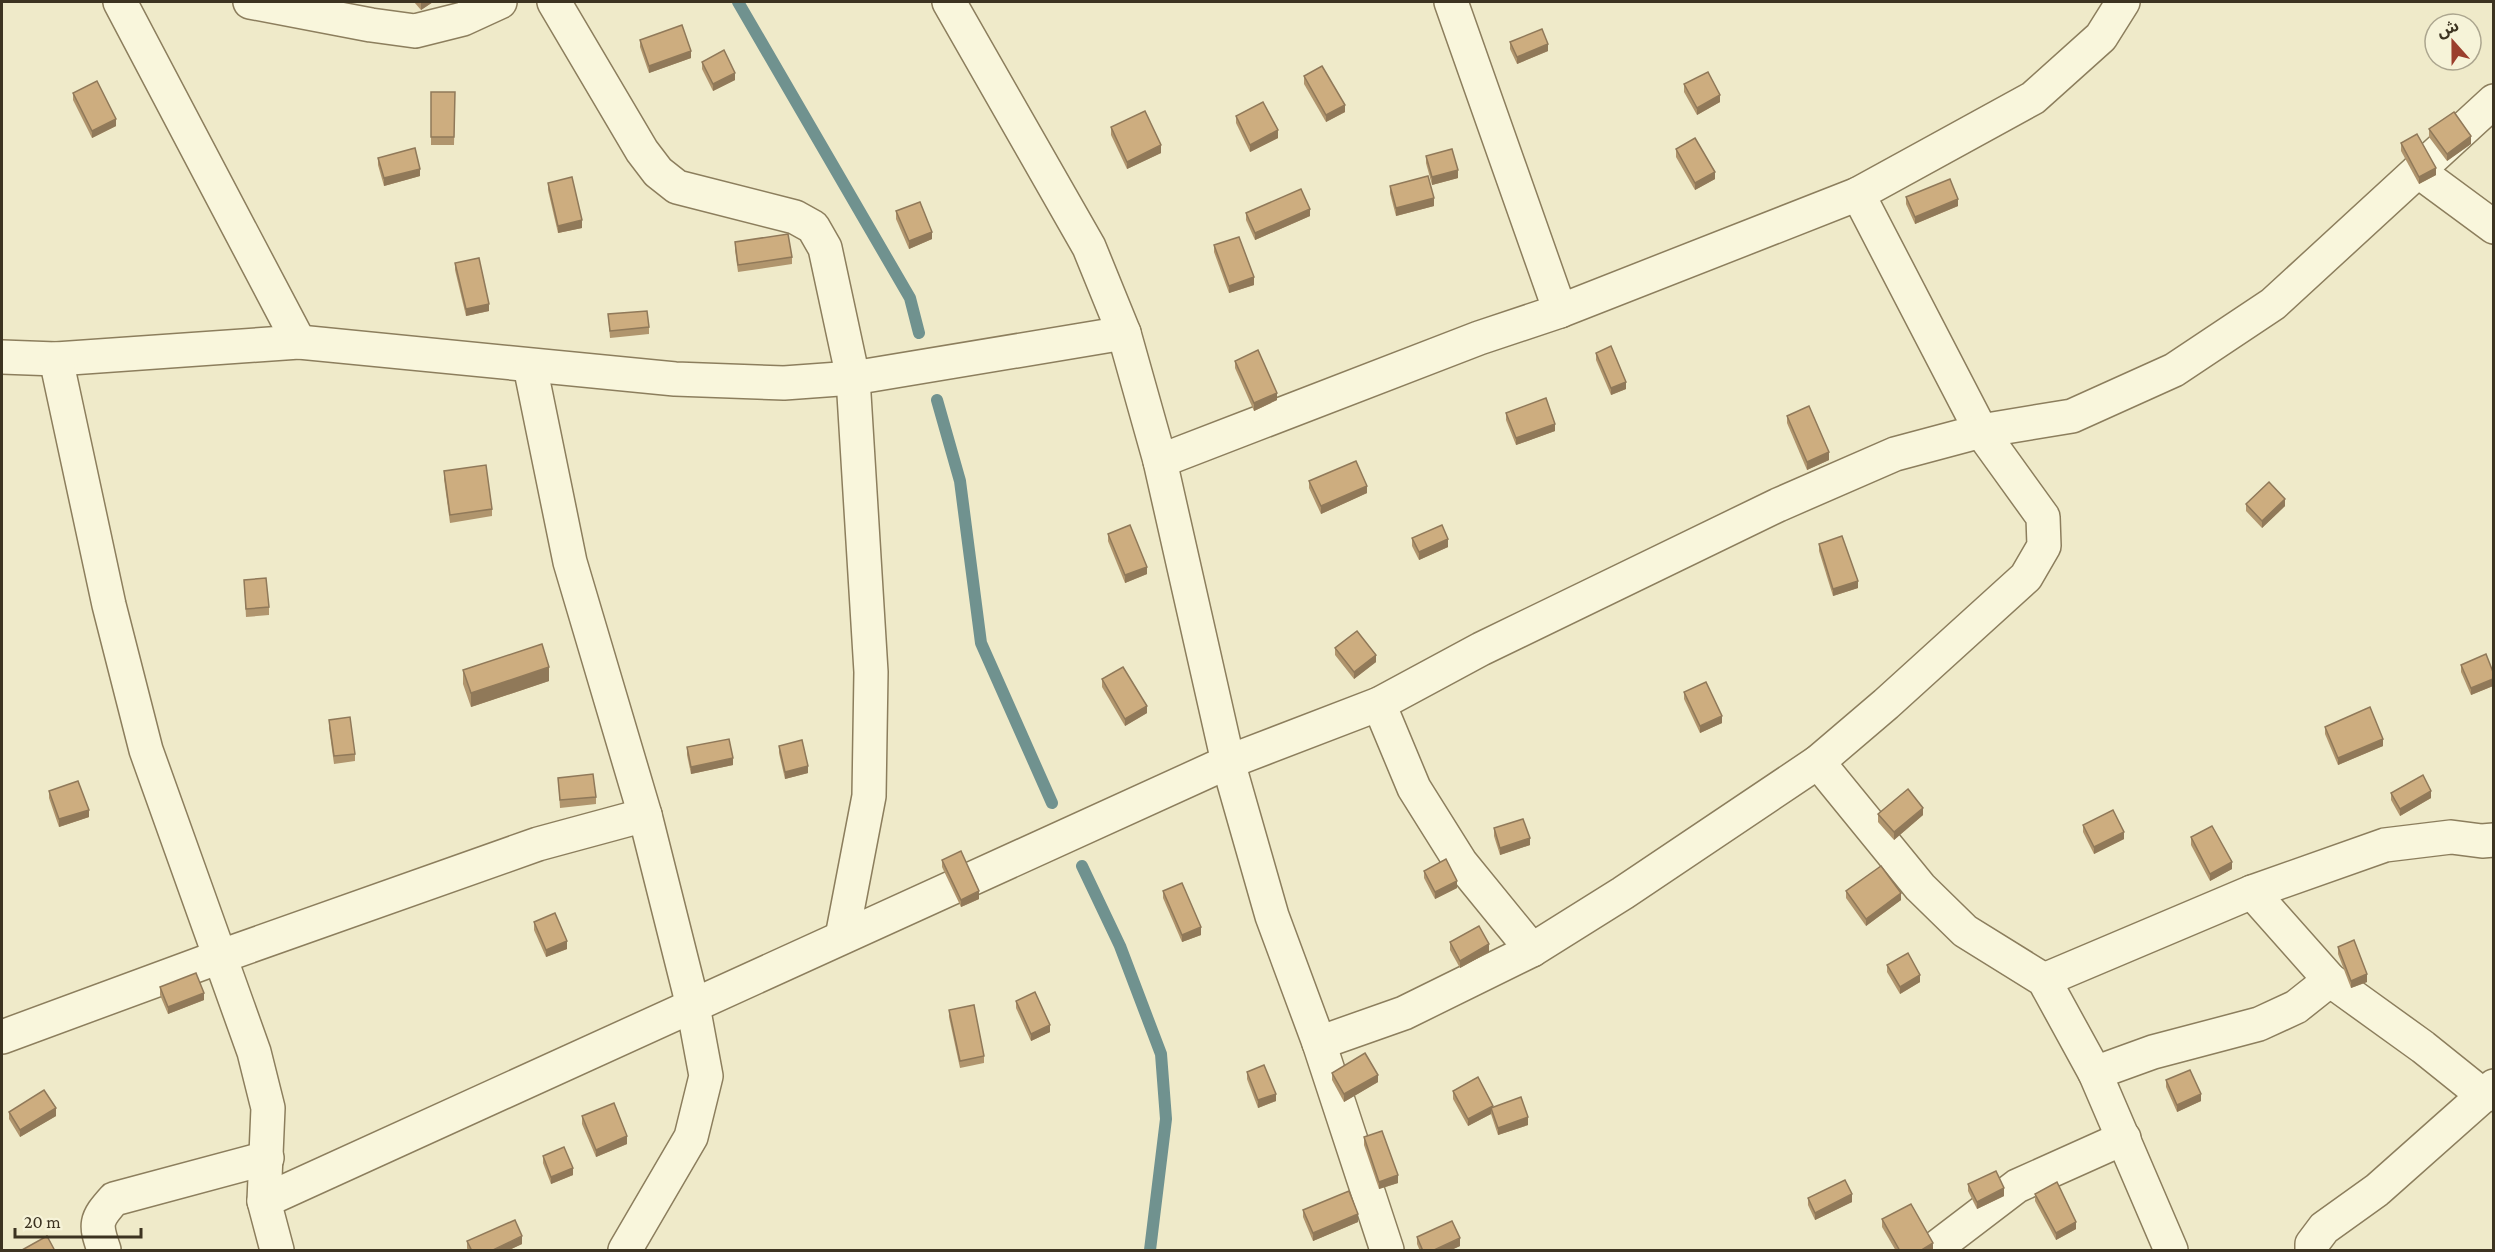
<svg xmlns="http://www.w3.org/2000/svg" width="2495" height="1252" font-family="'Crimson Pro','Noto Sans Arabic',serif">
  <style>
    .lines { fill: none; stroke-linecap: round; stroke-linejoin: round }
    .stream { stroke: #70928f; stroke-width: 12 }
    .minor-casing { stroke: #8c7e5d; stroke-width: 36 }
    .minor { stroke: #f9f6dc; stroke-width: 33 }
    .wall { fill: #b0956d }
    .shaded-wall { fill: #907959 }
    .building { fill: #cdad7f; stroke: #907959; stroke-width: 1.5 }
  </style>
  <rect width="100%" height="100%" fill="#efeac9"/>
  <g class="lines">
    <g class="stream">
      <path d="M738 2 910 298 919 333"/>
      <path d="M937 400 960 481 981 643 1052 803"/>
      <path d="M1082 866 1120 946 1161 1054 1166 1119 1150 1250"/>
    </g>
    <g class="minor-casing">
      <g id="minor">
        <path d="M120 2 299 342"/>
        <path d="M250 2 371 25 415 31 463 19 500 2"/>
        <path d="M554 2 642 151 658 172 677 187 795 217 813 227 825 248 853 378 871 672 869 796 842 937"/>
        <path d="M949 2 1089 247 1124 333 1160 461 1228 762 1272 916 1319 1043 1387 1250"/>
        <path d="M1451 2 1560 311"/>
        <path d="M2418 171 2494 227"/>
        <path d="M2 357 56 359 299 342 675 379 784 383 853 378 1124 333"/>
        <path d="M56 359 109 605 146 750 254 1052 268 1108 264 1201 277 1250"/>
        <path d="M530 366 570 562 645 815 693 1006 706 1076 691 1137 625 1250"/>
        <path d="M1160 461 1479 338 1560 311 1858 194 2033 98 2101 37 2123 2"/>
        <path d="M1379 704 1414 788 1461 863 1532 950"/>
        <path d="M1818 762 1920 887 1965 931 2044 980 2095 1073 2171 1250"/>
        <path d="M2252 892 2330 980 2423 1047 2484 1096"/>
        <path d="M2044 980 2252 892 2385 845 2451 837 2482 841 2494 840"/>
        <path d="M2 1037 219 957 538 844 645 815"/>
        <path d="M1319 1043 1404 1013 1532 950 1623 893 1818 762 1886 704 2026 577 2044 546 2043 517 1981 431 1858 194"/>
        <path d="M2095 1073 2153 1052 2259 1024 2296 1007 2330 980"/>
        <path d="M264 1201 1228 762 1379 704 1481 649 1778 505 1895 454 1981 431 2072 416 2174 370 2273 304 2494 101"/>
        <path d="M104 1250C95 1224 95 1220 114 1199L267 1158"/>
        <path d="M1933 1250 2017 1186 2124 1138"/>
        <path d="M2312 1250V1244L2324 1228 2377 1190 2494 1086"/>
      </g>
    </g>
    <use href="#minor" class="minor"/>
  </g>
  <g class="wall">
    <path d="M414 2H433L421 10Z"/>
    <path d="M640 40 691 58 649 73 640 47Z"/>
    <path d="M1510 42 1548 51 1517 64 1510 49Z"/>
    <path d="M702 62 735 80 713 91 702 69Z"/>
    <path d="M1304 76 1345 112 1326 122 1304 84Z"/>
    <path d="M1684 84 1720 102 1697 115 1684 92Z"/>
    <path d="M431 92H455L454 145H431Z"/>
    <path d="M73 93 116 126 92 138 73 100Z"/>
    <path d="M1236 116 1278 138 1250 152 1236 123Z"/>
    <path d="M1111 127 1161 153 1127 169 1111 135Z"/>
    <path d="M2429 129 2471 144 2447 161 2429 137Z"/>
    <path d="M2401 143 2436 175 2419 184 2401 151Z"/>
    <path d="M1676 149 1715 179 1695 190 1676 157Z"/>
    <path d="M1426 156 1458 178 1432 185 1426 163Z"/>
    <path d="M378 158 420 176 384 186 378 165Z"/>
    <path d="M548 183 582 228 558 233 548 190Z"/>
    <path d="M1390 186 1434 206 1396 216 1390 193Z"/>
    <path d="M1906 197 1958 206 1915 224 1906 204Z"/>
    <path d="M896 211 932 239 909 249 896 219Z"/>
    <path d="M1246 213 1310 216 1255 240 1246 220Z"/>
    <path d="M735 242 792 257V264L738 272 735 250Z"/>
    <path d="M1214 245 1254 285 1229 293 1214 252Z"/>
    <path d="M455 263 489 311 466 316 455 270Z"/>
    <path d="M608 314 649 327V334L610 338Z"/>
    <path d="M1596 353 1626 389 1611 395 1596 360Z"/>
    <path d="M1235 361 1277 400 1254 411 1235 368Z"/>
    <path d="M1506 413 1555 431 1516 445 1506 420Z"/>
    <path d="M1787 416 1829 460 1807 470 1787 423Z"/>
    <path d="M444 471 492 509V516L450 523 444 479Z"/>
    <path d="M1309 481 1367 493 1321 514 1309 488Z"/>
    <path d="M2246 504 2285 506 2262 528 2246 511Z"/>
    <path d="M1108 534 1147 574 1125 583 1108 541Z"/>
    <path d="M1412 538 1448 547 1419 560 1412 546Z"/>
    <path d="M1819 544 1858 588 1833 596 1819 551Z"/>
    <path d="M244 580 269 607V615L246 617Z"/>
    <path d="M1335 648 1376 662 1354 679 1335 655Z"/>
    <path d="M2461 665 2493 672V686L2471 695 2461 672Z"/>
    <path d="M463 670 549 681 471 707 463 684Z"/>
    <path d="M1102 679 1147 713 1125 726 1102 687Z"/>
    <path d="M1684 692 1722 723 1700 733 1684 699Z"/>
    <path d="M329 720 355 754V761L334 764 329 728Z"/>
    <path d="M2325 727 2383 746 2338 765 2325 734Z"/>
    <path d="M779 746 808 773 785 779 779 753Z"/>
    <path d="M687 747 733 765 691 774 687 755Z"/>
    <path d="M558 778 596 797V804L560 808Z"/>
    <path d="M49 791 89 817 59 827 49 798Z"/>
    <path d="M2391 793 2431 798 2400 816 2391 800Z"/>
    <path d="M1878 814 1923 815 1894 840 1878 822Z"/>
    <path d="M2083 825 2124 839 2094 854 2083 832Z"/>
    <path d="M1494 828 1530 845 1500 855 1494 836Z"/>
    <path d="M2191 837 2232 869 2210 881 2191 845Z"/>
    <path d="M942 860 979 899 961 907 942 867Z"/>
    <path d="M1424 871 1457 888 1435 899 1424 878Z"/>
    <path d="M1163 891 1201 935 1182 942 1163 898Z"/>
    <path d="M1846 891 1901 900 1866 926 1846 898Z"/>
    <path d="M534 922 567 949 546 957 534 930Z"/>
    <path d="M1450 942 1489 952 1460 968 1450 950Z"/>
    <path d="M2338 947 2367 982 2351 988 2338 954Z"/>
    <path d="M1887 965 1920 982 1900 994 1887 972Z"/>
    <path d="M160 987 204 1000 168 1014 160 995Z"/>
    <path d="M1016 1001 1050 1032 1031 1041 1016 1008Z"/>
    <path d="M949 1010 984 1056V1063L960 1068 949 1017Z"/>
    <path d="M1247 1072 1276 1101 1258 1108 1247 1079Z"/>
    <path d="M1332 1073 1378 1082 1344 1102 1332 1080Z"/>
    <path d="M2166 1080 2201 1101 2177 1112 2166 1087Z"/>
    <path d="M1453 1091 1493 1107 1528 1125 1498 1135 1491 1114 1468 1126 1453 1099Z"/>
    <path d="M9 1112 56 1116 20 1137 9 1119Z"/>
    <path d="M582 1116 627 1144 596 1157 582 1124Z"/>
    <path d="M1364 1137 1398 1183 1379 1189 1364 1145Z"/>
    <path d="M543 1156 573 1175 551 1184 543 1163Z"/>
    <path d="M1968 1184 2004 1196 1977 1209 1968 1191Z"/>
    <path d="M2035 1194 2076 1229 2056 1240 2035 1201Z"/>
    <path d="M1808 1198 1852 1202 1815 1220 1808 1205Z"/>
    <path d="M1303 1210 1358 1222 1313 1241 1303 1217Z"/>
    <path d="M1882 1219 1933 1251H1896L1882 1227Z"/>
    <path d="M1417 1237 1460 1246 1449 1251H1420L1417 1244Z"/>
    <path d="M467 1241 522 1244 507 1251H468L467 1248Z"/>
  </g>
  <g class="shaded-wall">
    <path d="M422 2H433L421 10V3Z"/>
    <path d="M1548 44V51L1517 64V57Z"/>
    <path d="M691 51V58L649 73V66Z"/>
    <path d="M735 73V80L713 91V84Z"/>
    <path d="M1720 95V102L1697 115V108Z"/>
    <path d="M1345 105V112L1326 122V115Z"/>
    <path d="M116 119V126L92 138V131Z"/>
    <path d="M1278 130V138L1250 152V145Z"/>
    <path d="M2471 136V144L2447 161V154Z"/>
    <path d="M1161 145V153L1127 169V162Z"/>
    <path d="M2436 168V175L2419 184V177Z"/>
    <path d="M420 169V176L384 186V178Z"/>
    <path d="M1458 170V178L1432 185V177Z"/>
    <path d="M1715 172V179L1695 190V183Z"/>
    <path d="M1434 198V206L1396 216V208Z"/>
    <path d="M1958 199V206L1915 224V217Z"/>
    <path d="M1310 209V216L1255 240V233Z"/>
    <path d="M582 220V228L558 233V226Z"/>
    <path d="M932 232V239L909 249V241Z"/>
    <path d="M1254 277V285L1229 293V286Z"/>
    <path d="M489 304V311L466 316V309Z"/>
    <path d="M1626 382V389L1611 395V388Z"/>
    <path d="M1277 393V400L1254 411V403Z"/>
    <path d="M1555 424V431L1516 445V438Z"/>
    <path d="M1829 452V460L1807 470V462Z"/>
    <path d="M1367 486V493L1321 514V506Z"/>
    <path d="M2285 499V506L2262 528V521Z"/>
    <path d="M1448 539V547L1419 560V552Z"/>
    <path d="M1147 567V574L1125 583V575Z"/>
    <path d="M1858 581V588L1833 596V589Z"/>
    <path d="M1376 655V662L1354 679V672Z"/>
    <path d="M549 667V681L471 707V693Z"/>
    <path d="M2493 679V686L2471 695V688Z"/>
    <path d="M1147 706V713L1125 726V719Z"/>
    <path d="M1722 716V723L1700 733V726Z"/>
    <path d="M2383 739V746L2338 765V758Z"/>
    <path d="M733 758V765L691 774V767Z"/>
    <path d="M808 766V773L785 779V772Z"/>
    <path d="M2431 791V798L2400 816V809Z"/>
    <path d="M1923 808V815L1894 840V832Z"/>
    <path d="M89 810V817L59 827V819Z"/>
    <path d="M2124 832V839L2094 854V847Z"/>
    <path d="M1530 838V845L1500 855V848Z"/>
    <path d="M2232 862V869L2210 881V874Z"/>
    <path d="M1457 881V888L1435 899V892Z"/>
    <path d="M979 891V899L961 907V900Z"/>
    <path d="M1901 893V900L1866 926V919Z"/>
    <path d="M1201 927V935L1182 942V935Z"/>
    <path d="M567 941V949L546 957V950Z"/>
    <path d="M1489 944V952L1460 968V961Z"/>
    <path d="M2367 974V982L2351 988V981Z"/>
    <path d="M1920 975V982L1900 994V987Z"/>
    <path d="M204 993V1000L168 1014V1007Z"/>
    <path d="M1050 1025V1032L1031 1041V1034Z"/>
    <path d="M1378 1075V1082L1344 1102V1094Z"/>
    <path d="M1276 1094V1101L1258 1108V1100Z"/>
    <path d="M2201 1094V1101L2177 1112V1105Z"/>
    <path d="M1493 1106V1113L1491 1108V1114L1468 1126V1119Z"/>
    <path d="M56 1108V1116L20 1137V1130Z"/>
    <path d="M1528 1117V1125L1498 1135V1128Z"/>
    <path d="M627 1136V1144L596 1157V1150Z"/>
    <path d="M573 1168V1175L551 1184V1177Z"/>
    <path d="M1398 1175V1183L1379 1189V1182Z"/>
    <path d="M2004 1188V1196L1977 1209V1202Z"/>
    <path d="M1852 1194V1202L1815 1220V1213Z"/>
    <path d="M1358 1214V1222L1313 1241V1233Z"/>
    <path d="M2076 1222V1229L2056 1240V1233Z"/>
    <path d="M522 1236V1244L507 1251H491Z"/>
    <path d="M1460 1238V1246L1449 1251H1432Z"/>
    <path d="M1933 1243V1251H1920Z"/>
  </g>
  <g class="building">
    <path d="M682 25 691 51 649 66 640 40Z"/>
    <path d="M1542 29 1548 44 1517 57 1510 42Z"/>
    <path d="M724 50 735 73 713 84 702 62Z"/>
    <path d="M1322 66 1345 105 1326 115 1304 76Z"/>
    <path d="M1708 72 1720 95 1697 108 1684 84Z"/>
    <path d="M97 81 116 119 92 131 73 93Z"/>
    <path d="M431 92H455L454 137H431Z"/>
    <path d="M1263 102 1278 130 1250 145 1236 116Z"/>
    <path d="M1145 111 1161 145 1127 162 1111 127Z"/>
    <path d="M2454 112 2471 136 2447 154 2429 129Z"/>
    <path d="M2417 134 2436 168 2419 177 2401 143Z"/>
    <path d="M1695 138 1715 172 1695 183 1676 149Z"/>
    <path d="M415 148 420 169 384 178 378 158Z"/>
    <path d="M1452 149 1458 170 1432 177 1426 156Z"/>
    <path d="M1428 176 1434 198 1396 208 1390 186Z"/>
    <path d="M572 177 582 220 558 226 548 183Z"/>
    <path d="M1950 179 1958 199 1915 217 1906 197Z"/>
    <path d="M1301 189 1310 209 1255 233 1246 213Z"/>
    <path d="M920 202 932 232 909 241 896 211Z"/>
    <path d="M788 234 792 257 738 265 735 242Z"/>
    <path d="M1239 237 1254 277 1229 286 1214 245Z"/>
    <path d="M479 258 489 304 466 309 455 263Z"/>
    <path d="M647 311 649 327 610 331 608 314Z"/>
    <path d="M1611 346 1626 382 1611 388 1596 353Z"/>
    <path d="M1258 350 1277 393 1254 403 1235 361Z"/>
    <path d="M1546 398 1555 424 1516 438 1506 413Z"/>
    <path d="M1809 406 1829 452 1807 462 1787 416Z"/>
    <path d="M1356 461 1367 486 1321 506 1309 481Z"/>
    <path d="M486 465 492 509 450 515 444 471Z"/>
    <path d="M2269 482 2285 499 2262 521 2246 504Z"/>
    <path d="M1130 525 1147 567 1125 575 1108 534Z"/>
    <path d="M1442 525 1448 539 1419 552 1412 538Z"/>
    <path d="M1842 536 1858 581 1833 589 1819 544Z"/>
    <path d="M266 578 269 607 246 609 244 580Z"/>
    <path d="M1357 631 1376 655 1354 672 1335 648Z"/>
    <path d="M542 644 549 667 471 693 463 670Z"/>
    <path d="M2486 654 2493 672V679L2471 688 2461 665Z"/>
    <path d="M1123 667 1147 706 1125 719 1102 679Z"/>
    <path d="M1706 682 1722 716 1700 726 1684 692Z"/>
    <path d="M2370 707 2383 739 2338 758 2325 727Z"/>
    <path d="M350 717 355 754 334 756 329 720Z"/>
    <path d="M729 739 733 758 691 767 687 747Z"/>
    <path d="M802 740 808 766 785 772 779 746Z"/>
    <path d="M593 774 596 797 560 800 558 778Z"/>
    <path d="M2423 775 2431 791 2400 809 2391 793Z"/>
    <path d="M78 781 89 810 59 819 49 791Z"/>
    <path d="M1908 789 1923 808 1894 832 1878 814Z"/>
    <path d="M2113 810 2124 832 2094 847 2083 825Z"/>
    <path d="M1523 819 1530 838 1500 848 1494 828Z"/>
    <path d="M2212 826 2232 862 2210 874 2191 837Z"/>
    <path d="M961 851 979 891 961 900 942 860Z"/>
    <path d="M1446 859 1457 881 1435 892 1424 871Z"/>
    <path d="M1881 866 1901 893 1866 919 1846 891Z"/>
    <path d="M1182 883 1201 927 1182 935 1163 891Z"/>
    <path d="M555 913 567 941 546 950 534 922Z"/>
    <path d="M1479 926 1489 944 1460 961 1450 942Z"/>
    <path d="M2354 940 2367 974 2351 981 2338 947Z"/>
    <path d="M1908 953 1920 975 1900 987 1887 965Z"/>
    <path d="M196 973 204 993 168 1007 160 987Z"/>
    <path d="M1035 992 1050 1025 1031 1034 1016 1001Z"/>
    <path d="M974 1005 984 1056 960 1061 949 1010Z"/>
    <path d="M1365 1053 1378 1075 1344 1094 1332 1073Z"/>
    <path d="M1264 1065 1276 1094 1258 1100 1247 1072Z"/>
    <path d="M2190 1070 2201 1094 2177 1105 2166 1080Z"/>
    <path d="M1478 1077 1493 1106 1468 1119 1453 1091Z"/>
    <path d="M44 1090 56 1108 20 1130 9 1112Z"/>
    <path d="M1521 1097 1528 1117 1498 1128 1491 1108Z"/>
    <path d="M614 1103 627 1136 596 1150 582 1116Z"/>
    <path d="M1382 1131 1398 1175 1379 1182 1364 1137Z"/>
    <path d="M564 1147 573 1168 551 1177 543 1156Z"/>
    <path d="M1996 1171 2004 1188 1977 1202 1968 1184Z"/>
    <path d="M1845 1180 1852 1194 1815 1213 1808 1198Z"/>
    <path d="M2057 1182 2076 1222 2056 1233 2035 1194Z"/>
    <path d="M1349 1191 1358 1214 1313 1233 1303 1210Z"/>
    <path d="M1911 1204 1933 1243 1920 1251H1900L1882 1219Z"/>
    <path d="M515 1220 522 1236 491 1251H472L467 1241Z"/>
    <path d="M1452 1221 1460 1238 1432 1251H1423L1417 1237Z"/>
    <path d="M47 1236 55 1251H22V1250Z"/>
  </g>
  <rect width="2495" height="1252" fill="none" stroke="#3c3321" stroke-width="6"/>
  <g transform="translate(2453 42) rotate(339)"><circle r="28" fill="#f6f3d8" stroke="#aca68f" stroke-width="1.5"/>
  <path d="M0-4.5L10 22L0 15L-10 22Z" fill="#9b3f2d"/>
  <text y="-9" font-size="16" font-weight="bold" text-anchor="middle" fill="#3c3321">ش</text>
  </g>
  <path d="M15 1228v9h126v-9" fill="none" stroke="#3c3321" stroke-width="3"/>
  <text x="24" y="1228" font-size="18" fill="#3c3321" stroke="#f6f3d8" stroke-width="4.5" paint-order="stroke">20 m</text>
</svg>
